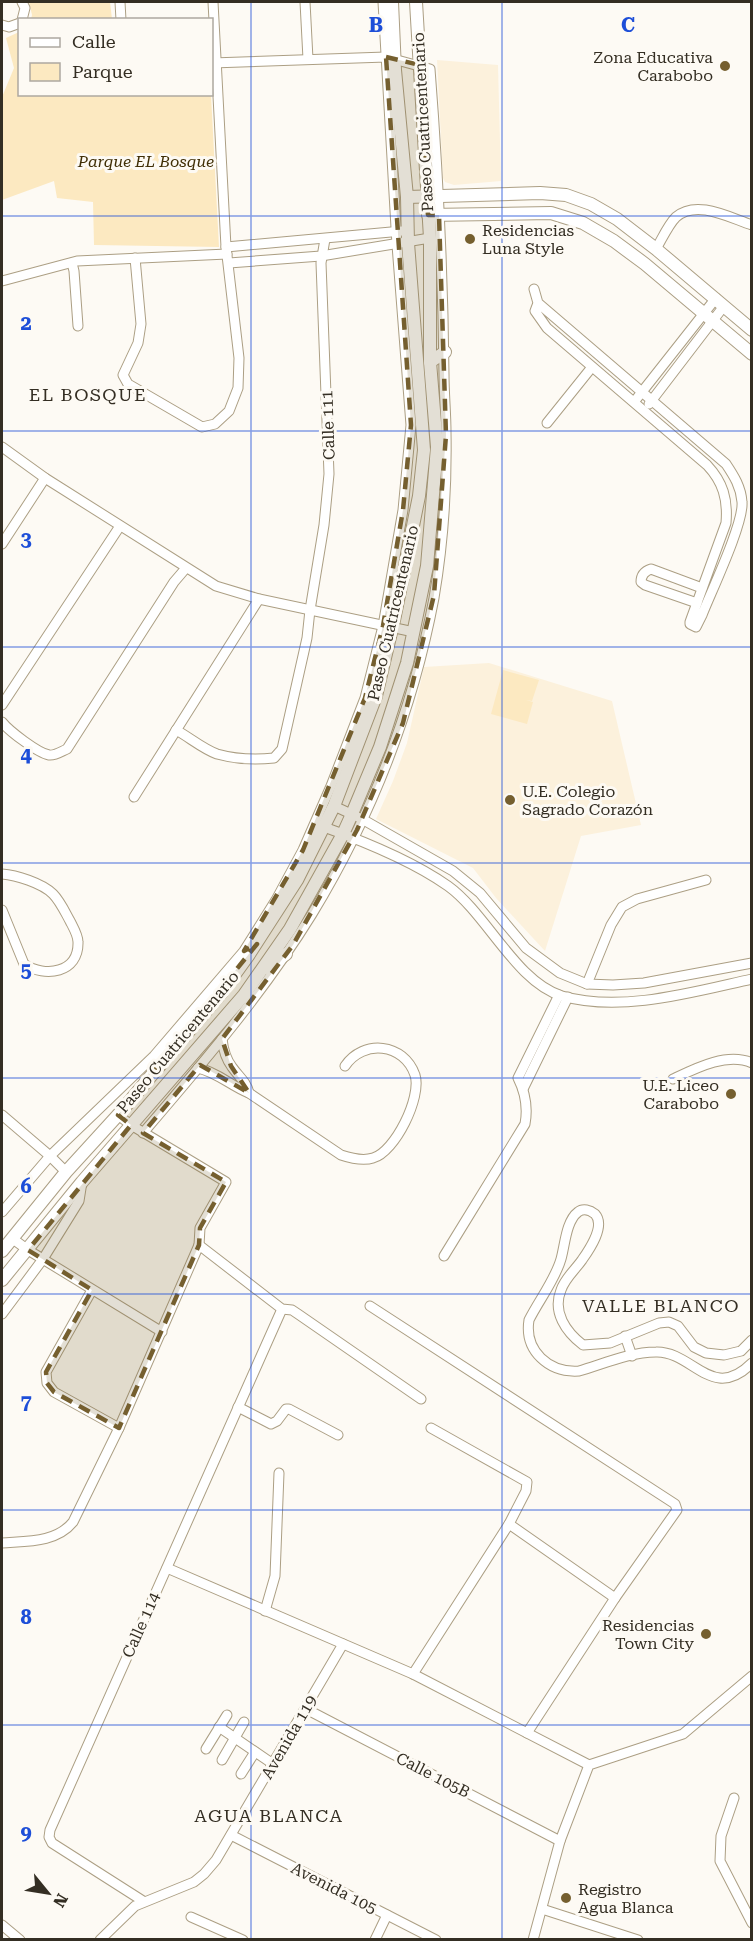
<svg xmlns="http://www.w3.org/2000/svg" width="753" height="1941" font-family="'Roboto Serif',serif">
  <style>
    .built { fill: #fcf1dc }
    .green { fill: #fce9c1 }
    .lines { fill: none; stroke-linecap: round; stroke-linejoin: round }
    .minor-casing { stroke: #ac9f84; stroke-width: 11 }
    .tertiary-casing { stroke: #ac9f84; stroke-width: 14 }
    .minor { stroke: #fff; stroke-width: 9 }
    .tertiary { stroke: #fff; stroke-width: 12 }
    .marked { fill: #755f2f; fill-opacity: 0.2; stroke: #755f2f; stroke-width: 4.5; stroke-dasharray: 12 8; stroke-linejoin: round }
    .grid { fill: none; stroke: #1d4ed8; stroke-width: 1.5; stroke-opacity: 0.55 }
    .poi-dot { fill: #755f2f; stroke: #fdfaf4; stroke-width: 2 }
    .labels { text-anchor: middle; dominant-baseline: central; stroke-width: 6; stroke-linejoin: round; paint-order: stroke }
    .poi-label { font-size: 16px; fill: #342e23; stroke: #fdfaf4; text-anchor: end }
    .street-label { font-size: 16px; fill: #342e23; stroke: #fdfaf4 }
    .park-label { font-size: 16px; font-style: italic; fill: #402f06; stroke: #fdfaf4 }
    .neighbourhood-label { font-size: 18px; letter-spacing: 1.5px; fill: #342e23; stroke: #fdfaf4 }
    .grid-label { font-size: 20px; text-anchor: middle; font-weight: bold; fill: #1d4ed8; stroke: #fdfaf4; stroke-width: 6; stroke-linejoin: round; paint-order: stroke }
  </style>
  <rect width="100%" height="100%" fill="#fdfaf4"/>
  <g class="built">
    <path d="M437 60 498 65 501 181 454 185 445 182 443 178Z"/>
    <path d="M489 663 612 701 641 825 581 836 545 951 496 898 473 868 376 819 393 781 407 743 424 667Z"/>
  </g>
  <g class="green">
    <path d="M29 2H110L112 19H31L32 15Z"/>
    <path d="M19 32 20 94 211 95 219 247 94 245 93 202 57 198 54 181 2 200V97L14 68 6 38Z"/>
    <path d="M503 670 539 680 532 701 526 700 533 702 527 724 491 714Z"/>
  </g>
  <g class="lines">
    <g class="minor-casing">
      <g id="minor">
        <path d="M22 2 25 8 22 20"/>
        <path d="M120 2 121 20"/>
        <path d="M305 2 308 59"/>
        <path d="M2 25 9 27 20 23"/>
        <path d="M226 247 402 231"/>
        <path d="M656 249C662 239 668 225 676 217 697 199 730 218 752 225"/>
        <path d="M135 258 141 324 138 343 123 375 128 384 202 427 215 424 229 411 238 388 239 358 226 247 213 2"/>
        <path d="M72 263 74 271 78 326"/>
        <path d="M229 263 321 256 430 238"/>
        <path d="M2 281 77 261 227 254"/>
        <path d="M534 289 538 303 535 311 547 328 707 465C723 482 728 499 726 523L690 622V624L696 627 702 615C711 592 744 523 742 502 741 487 734 476 726 464L538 303"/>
        <path d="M634 402 716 298"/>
        <path d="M649 404 724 306"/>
        <path d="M547 423 592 367"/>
        <path d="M2 447 45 478 216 586 259 599 414 632"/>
        <path d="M2 544 45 478"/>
        <path d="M697 603 645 585 641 582C641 575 645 571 651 569L702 588"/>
        <path d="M2 705 120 526"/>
        <path d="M2 722C9 731 38 753 49 755 55 756 62 751 67 749L174 582 186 568"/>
        <path d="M176 730C189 737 203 749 217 754 235 759 255 760 274 758L282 749 307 638 310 610 324 525 329 474 321 263 325 239"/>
        <path d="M134 797 259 599"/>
        <path d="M334 806 362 819 453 871 480 893 526 948 560 973 587 984 613 985 644 983 752 963"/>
        <path d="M324 827C363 841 414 862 448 886 487 914 516 982 562 996 621 1013 693 992 752 979"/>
        <path d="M2 874C16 875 42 883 53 894 60 901 65 912 70 921 73 927 78 935 78 942 79 973 45 978 24 964L2 910"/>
        <path d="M587 984 611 925 622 907 637 899 706 880"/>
        <path d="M222 1039C223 1048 226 1059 232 1067 239 1077 246 1081 249 1093"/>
        <path d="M198 1068C217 1072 231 1086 249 1093L341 1155C350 1158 364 1161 373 1158 395 1152 422 1097 415 1075 404 1043 363 1039 345 1066"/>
        <path d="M673 1079C696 1068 727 1052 752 1063"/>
        <path d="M523 1089 568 997"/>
        <path d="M2 1115 50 1156 66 1172"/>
        <path d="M118 1115 131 1125 226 1182 200 1228 199 1245"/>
        <path d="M143 1133C203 1063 264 992 312 914 371 817 413 709 434 598 443 545 447 486 446 432 446 413 444 394 444 374 443 273 438 171 430 69L386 57 212 63"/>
        <path d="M2 1212 50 1156 154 1056 244 951 276 900 303 850 331 786 365 698 383 626 403 510 411 425 397 245 383 2"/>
        <path d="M13 1239 28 1250 162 1332"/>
        <path d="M444 1256 525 1124C528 1108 525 1092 518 1078L559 995"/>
        <path d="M92 1290 46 1372 47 1383 54 1392 119 1428"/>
        <path d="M370 1306 675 1504 677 1510 615 1598 527 1733"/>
        <path d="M2 1314 43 1259 79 1201 82 1182"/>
        <path d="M625 1336 632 1356"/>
        <path d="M752 1340 741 1351 724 1355 706 1353 694 1347 678 1326 669 1322 659 1323 610 1343 583 1345C566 1332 552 1312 561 1290 565 1278 575 1270 582 1260 589 1250 606 1226 595 1214 590 1210 583 1208 578 1212 566 1221 565 1245 561 1259 555 1280 539 1300 529 1320 524 1351 549 1373 579 1371 603 1364 630 1352 656 1352 693 1351 712 1403 752 1363"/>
        <path d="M238 1407 271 1424 277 1421 286 1409H289L338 1435"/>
        <path d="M431 1428 527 1482 526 1491 509 1524"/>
        <path d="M2 1543C26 1541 56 1543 73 1522L119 1428 199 1245 282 1309 292 1310 298 1314 421 1399"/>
        <path d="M167 1568 413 1674 589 1765"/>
        <path d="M265 1611 275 1576 279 1473"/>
        <path d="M413 1674 509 1524 615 1598"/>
        <path d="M306 1709 560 1841"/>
        <path d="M219 1727 273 1764"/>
        <path d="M206 1749 227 1715"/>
        <path d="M222 1760 244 1722"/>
        <path d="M241 1774 255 1752"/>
        <path d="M734 1798 721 1836 720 1861 752 1923"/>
        <path d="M231 1835 436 1940"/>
        <path d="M143 1901 52 1843 49 1837 50 1830 282 1309"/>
        <path d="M542 1909 638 1940"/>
        <path d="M191 1917 243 1940"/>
        <path d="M2 1925 20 1940"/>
        <path d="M100 1940 135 1906 194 1882 204 1874 216 1860 343 1644"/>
        <path d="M375 1940 387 1915"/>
        <path d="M533 1940 560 1841 589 1765 683 1734 752 1676"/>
      </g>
    </g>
    <g class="tertiary-casing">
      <g id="tertiary">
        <path d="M407 197 540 193 566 195 591 204 617 219 656 249 752 330"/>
        <path d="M428 215 551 213 583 223 614 241 645 264 752 354"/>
        <path d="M430 362 445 352"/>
        <path d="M266 968 286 954"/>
        <path d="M2 1251 66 1172 118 1115 222 992 248 956 297 880 334 806 376 696 394 620 419 496 424 450 408 243 407 197 395 70 392 2"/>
        <path d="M2 1280 82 1182 244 995 290 929 343 834 352 814 380 747 407 663 427 566 437 447 430 362V238L416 2"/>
      </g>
    </g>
    <use href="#minor" class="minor"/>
    <use href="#tertiary" class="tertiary"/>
  </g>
  <path class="marked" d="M386 57 420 65 428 215H439L446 435 434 595 403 723 357 830 293 945 222 1039 231 1066 249 1093 200 1065 143 1133 226 1182 200 1228 199 1245 119 1428 54 1392 47 1383 46 1372 92 1290 28 1250 131 1125 118 1115 257 944 244 951 303 850 365 698 383 626 403 510 411 425Z"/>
  <path class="grid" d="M251 2V1940M502 2V1940M2 216H752M2 431H752M2 647H752M2 863H752M2 1078H752M2 1294H752M2 1510H752M2 1725H752"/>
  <g class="poi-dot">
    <circle cx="725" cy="66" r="6"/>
    <circle cx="470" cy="239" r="6"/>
    <circle cx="510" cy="800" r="6"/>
    <circle cx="731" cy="1094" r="6"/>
    <circle cx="706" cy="1634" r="6"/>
    <circle cx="566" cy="1898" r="6"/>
  </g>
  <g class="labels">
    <g class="poi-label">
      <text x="713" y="57">Zona Educativa<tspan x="713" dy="18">Carabobo</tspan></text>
      <text x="482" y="230" text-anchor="start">Residencias<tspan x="482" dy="18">Luna Style</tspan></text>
      <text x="522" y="791" text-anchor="start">U.E. Colegio<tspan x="522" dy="18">Sagrado Corazón</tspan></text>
      <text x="719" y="1085">U.E. Liceo<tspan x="719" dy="18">Carabobo</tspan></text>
      <text x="694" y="1625">Residencias<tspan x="694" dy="18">Town City</tspan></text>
      <text x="578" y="1889" text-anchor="start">Registro<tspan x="578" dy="18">Agua Blanca</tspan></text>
    </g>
    <g class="street-label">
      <text transform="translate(423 122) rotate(-93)">Paseo Cuatricentenario</text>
      <text transform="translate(328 425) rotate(-92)">Calle 111</text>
      <text transform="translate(393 613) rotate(-77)">Paseo Cuatricentenario</text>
      <text transform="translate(178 1042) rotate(-50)">Paseo Cuatricentenario</text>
      <text transform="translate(141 1625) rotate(-66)">Calle 114</text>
      <text transform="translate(289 1737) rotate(-60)">Avenida 119</text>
      <text transform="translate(433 1775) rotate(27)">Calle 105B</text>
      <text transform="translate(334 1888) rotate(27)">Avenida 105</text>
    </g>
    <g class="park-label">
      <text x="146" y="161">Parque EL Bosque</text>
    </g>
    <g class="neighbourhood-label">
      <text x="88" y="394">EL BOSQUE</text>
      <text x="661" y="1305">VALLE BLANCO</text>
      <text x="269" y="1815">AGUA BLANCA</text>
    </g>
  </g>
  <g class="grid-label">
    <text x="376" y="32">B</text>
    <text x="628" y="32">C</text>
    <text x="26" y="330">2</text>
    <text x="26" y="546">3</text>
    <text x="26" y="762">4</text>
    <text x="26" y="977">5</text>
    <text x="26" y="1193">6</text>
    <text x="26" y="1409">7</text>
    <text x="26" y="1624">8</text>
    <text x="26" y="1840">9</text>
  </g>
  <rect width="753" height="1941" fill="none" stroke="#342e23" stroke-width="6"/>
  <rect x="18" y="18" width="195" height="78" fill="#fdfaf4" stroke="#ada8a0" stroke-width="1.5"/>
  <rect x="30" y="38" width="30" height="9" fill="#ffffff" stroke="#ada8a0" stroke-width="1.5"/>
  <text x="72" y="48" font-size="18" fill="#342e23">Calle</text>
  <rect x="30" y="63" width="30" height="18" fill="#fce9c1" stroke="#ada8a0" stroke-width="1.5"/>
  <text x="72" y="78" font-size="18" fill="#342e23">Parque</text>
  <g transform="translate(48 1893) rotate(120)" stroke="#fdfaf4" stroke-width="4.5" paint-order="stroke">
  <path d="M0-4.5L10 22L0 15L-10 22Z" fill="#342e23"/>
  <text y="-9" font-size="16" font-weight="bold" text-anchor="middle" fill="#342e23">N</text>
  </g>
</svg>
